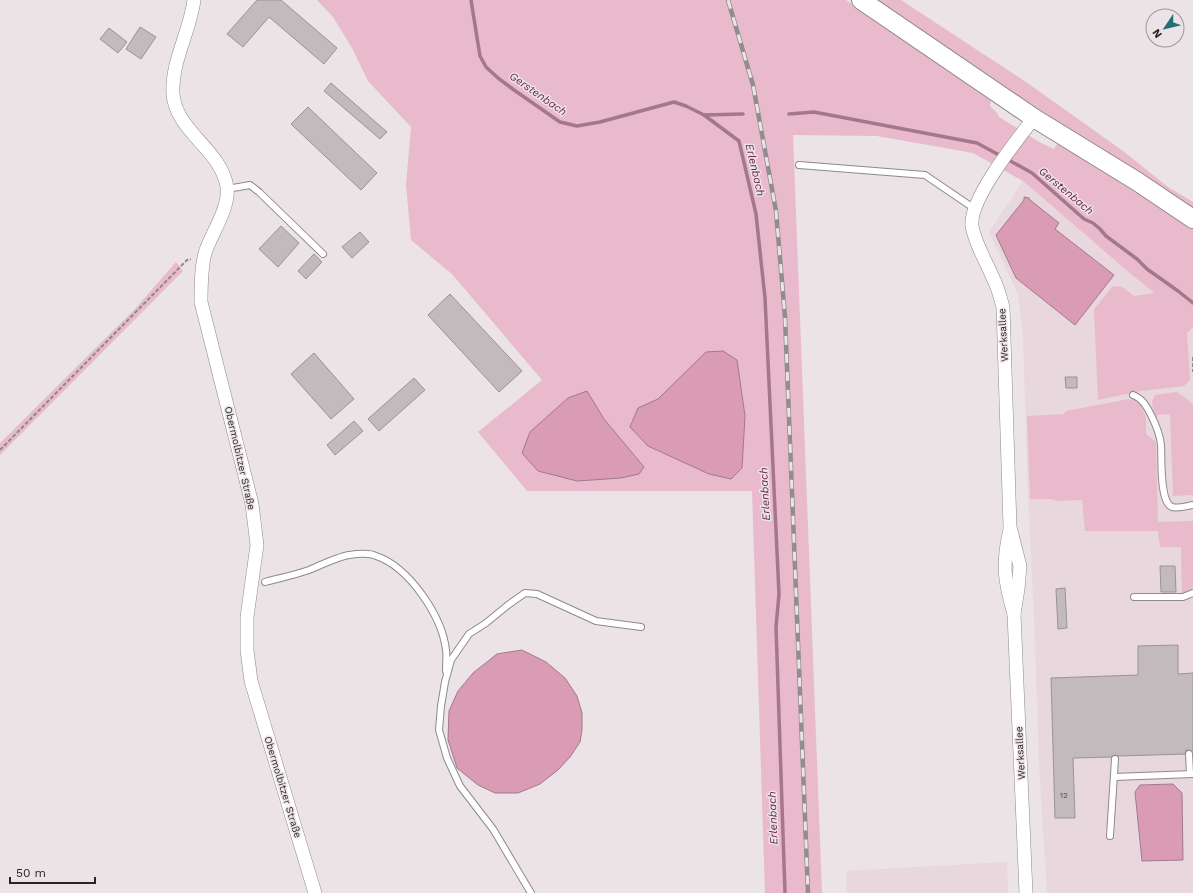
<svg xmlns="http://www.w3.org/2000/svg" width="1193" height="893" font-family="'Work Sans',sans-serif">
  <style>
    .built { fill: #e8d7dd }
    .green { fill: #e9b9cc }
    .water { fill: #da9cb5; stroke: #a4788a }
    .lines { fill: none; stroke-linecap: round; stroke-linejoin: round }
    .stream { stroke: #a4788a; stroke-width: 3.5 }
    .building { fill: #c2babd; stroke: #9a9395 }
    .lane-casing { stroke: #90888b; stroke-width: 8 }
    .street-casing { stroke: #90888b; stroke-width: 14 }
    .secondary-casing { stroke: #90888b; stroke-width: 20 }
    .path { stroke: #8d888a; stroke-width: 2; stroke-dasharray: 4 2; stroke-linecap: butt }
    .lane { stroke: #fff; stroke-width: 6 }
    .street { stroke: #fff; stroke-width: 13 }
    .secondary { stroke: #fff; stroke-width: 18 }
    .rail-casing { stroke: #918c8e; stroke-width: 4.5 }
    .rail { stroke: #ebe3e6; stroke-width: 3; stroke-dasharray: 9; stroke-linecap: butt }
    .labels { text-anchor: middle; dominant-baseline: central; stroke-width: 3; stroke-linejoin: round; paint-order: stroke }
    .number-label { font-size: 8px; fill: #4e4a4b }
    .street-label { font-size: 10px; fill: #272425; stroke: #ebe3e6 }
    .water-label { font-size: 11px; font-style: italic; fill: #6e2549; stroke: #ebe3e6 }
  </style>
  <rect width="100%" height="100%" fill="#ebe3e6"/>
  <g class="built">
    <path d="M1023 181 1132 275 1193 321V893H1047L1039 764 1034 615 1028 497 1023 335 1018 294 989 232Z"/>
    <path d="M1007 862 1008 893H847L846 871Z"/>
  </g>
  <g class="green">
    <path d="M317 0H846L991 101 990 106 997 113 999 117 1041 143 1054 149 1058 143 1156 202 1193 228V327L1187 333 1190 380 1184 386 1141 391 1098 400 1094 309 1113 286 1122 287 1134 296 1155 293 1132 275 1023 181 973 153 877 136 793 135 822 893H765L752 491H527L478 432 542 380 452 274 411 240 406 185 411 127 368 81 352 48 333 17Z"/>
    <path d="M869 0H901L1026 82 1123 151 1168 187 1193 202V213Z"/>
    <path d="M176 262 183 271 0 455V443L135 309Z"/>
    <path d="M1177 392 1191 402 1193 405V495L1173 496 1170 414 1157 415V420L1155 419 1152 402 1155 395Z"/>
    <path d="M1129 399 1141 403 1146 419V434L1156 442 1158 522 1193 521V588L1182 594 1181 547H1160L1158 531H1085L1082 500 1057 501 1051 499H1030L1027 416 1064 414 1066 411Z"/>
  </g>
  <g class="water">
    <path d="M1024 197 1029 198 1030 200 1059 223 1055 229 1114 275 1075 325 1016 278 996 235 1024 200Z"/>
    <path d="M723 351 737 360 745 416 742 468 731 479 709 474 648 446 630 427 638 408 658 399 706 352Z"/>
    <path d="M587 391 604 419 644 467 639 474 621 478 577 481 538 471 522 453 530 432 568 398Z"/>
    <path d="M522 650 546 662 565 678 577 696 582 713V730L580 742 570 757 558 770 540 784 518 793H495L478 785 457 768 448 740 449 711 458 691 473 673 497 654Z"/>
    <path d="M1173 784 1182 793 1183 860 1142 861 1135 792 1140 785Z"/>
  </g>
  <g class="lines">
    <g class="stream">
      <path d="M471 0 480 56 486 67 498 78 514 90 560 122 577 126 600 122 674 102 686 106 704 115 743 114"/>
      <path d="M789 114 814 112 977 143 1001 156"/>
      <path d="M704 115 739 141 756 214 765 298 779 594 776 627 785 893"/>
      <path d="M1007 159 1032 173 1084 219 1093 223 1100 229 1106 236 1137 259 1147 269 1178 291 1193 303"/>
    </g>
  </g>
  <g class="building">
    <path d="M257 0H281L337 48 324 64 269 17 243 47 227 34Z"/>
    <path d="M140 27 156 37 141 59 126 49Z"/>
    <path d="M109 28 127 42 118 53 100 39Z"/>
    <path d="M331 83 387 132 380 139 324 91Z"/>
    <path d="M308 107 377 173 361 190 291 124Z"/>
    <path d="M281 226 299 243 278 267 259 249Z"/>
    <path d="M360 232 369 242 352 258 342 247Z"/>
    <path d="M314 254 322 262 306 279 298 271Z"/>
    <path d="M450 294 522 371 499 392 428 315Z"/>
    <path d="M314 353 354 399 331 419 291 374Z"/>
    <path d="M1065 377H1077V388H1066Z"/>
    <path d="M414 378 425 390 379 431 368 419Z"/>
    <path d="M354 421 363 431 335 455 327 445Z"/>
    <path d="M1160 566H1175L1176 592H1161Z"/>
    <path d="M1065 588 1067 628 1058 629 1056 589Z"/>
    <path d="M1178 645V674L1193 673V752L1189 750H1186L1185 754 1119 756 1115 755 1111 757 1073 758 1075 818H1055L1051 678 1138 675V646Z"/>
  </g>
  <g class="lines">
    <g class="lane-casing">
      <g id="lane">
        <path d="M799 165 925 175 975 209"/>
        <path d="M227 189 250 185 259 192 323 254"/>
        <path d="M1133 395C1143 399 1147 407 1151 415 1156 425 1160 434 1161 445 1162 457 1159 502 1172 507 1177 509 1187 506 1193 505"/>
        <path d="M265 582C280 578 295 575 309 570 321 565 337 557 349 555 356 554 370 553 376 556 409 567 442 616 446 650 447 656 446 664 446 671"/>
        <path d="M1134 597H1183L1193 593"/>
        <path d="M1189 754 1190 774"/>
        <path d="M1114 777 1193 774"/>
        <path d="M1110 836 1115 759"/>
        <path d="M531 893 493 829 460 786 447 758 439 730 441 706 445 682 451 660 469 634 486 623 508 605 525 593 537 594 596 621 641 627"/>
      </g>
    </g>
    <g class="street-casing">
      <g id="street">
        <path d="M194 0C190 32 171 62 173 94 176 132 221 149 227 187 230 208 211 234 205 253 201 269 201 285 201 302L252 504 257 545 247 617V650L251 681 315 893"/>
        <path d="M1010 529C1002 564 1004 580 1014 614L1026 893"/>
        <path d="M1014 614 1018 589 1020 566 1010 527 1003 307C1000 297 998 287 993 278 986 261 975 244 972 226 969 199 1017 140 1034 118"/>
      </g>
    </g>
    <g class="secondary-casing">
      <path id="secondary" d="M861 0 1034 118 1138 182 1193 219"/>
    </g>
    <g class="path">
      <path d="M1193 357V372"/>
      <path d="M0 450 187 260 191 259"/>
    </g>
    <use href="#lane" class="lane"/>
    <use href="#street" class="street"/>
    <use href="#secondary" class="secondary"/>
    <g class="rail-casing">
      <path id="rail" d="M728 0 753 85 776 211 785 317 808 893"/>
    </g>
    <use href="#rail" class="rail"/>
  </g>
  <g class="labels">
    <g class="number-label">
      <text x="1064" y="795">12</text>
    </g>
    <g class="street-label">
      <text transform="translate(1003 335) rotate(-93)">Werksallee</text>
      <text transform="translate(240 458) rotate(77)">Obermolbitzer Straße</text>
      <text transform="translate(1020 753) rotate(-93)">Werksallee</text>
      <text transform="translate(283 787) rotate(73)">Obermolbitzer Straße</text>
    </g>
    <g class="water-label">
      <text transform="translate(538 94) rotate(35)">Gerstenbach</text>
      <text transform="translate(755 170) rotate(77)">Erlenbach</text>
      <text transform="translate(1066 191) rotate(40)">Gerstenbach</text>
      <text transform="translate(765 494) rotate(-93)">Erlenbach</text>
      <text transform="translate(773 818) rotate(-92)">Erlenbach</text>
    </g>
  </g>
  <g transform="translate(1165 28) rotate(235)"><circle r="19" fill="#ebe3e6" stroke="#9d9799"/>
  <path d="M0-3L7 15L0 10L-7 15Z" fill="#246f75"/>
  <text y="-6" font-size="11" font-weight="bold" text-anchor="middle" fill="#272425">N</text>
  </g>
  <path d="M10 877v6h85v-6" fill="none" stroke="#272425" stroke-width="2"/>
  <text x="16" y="877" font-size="12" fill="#272425" stroke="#ebe3e6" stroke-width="3" paint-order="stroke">50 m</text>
</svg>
